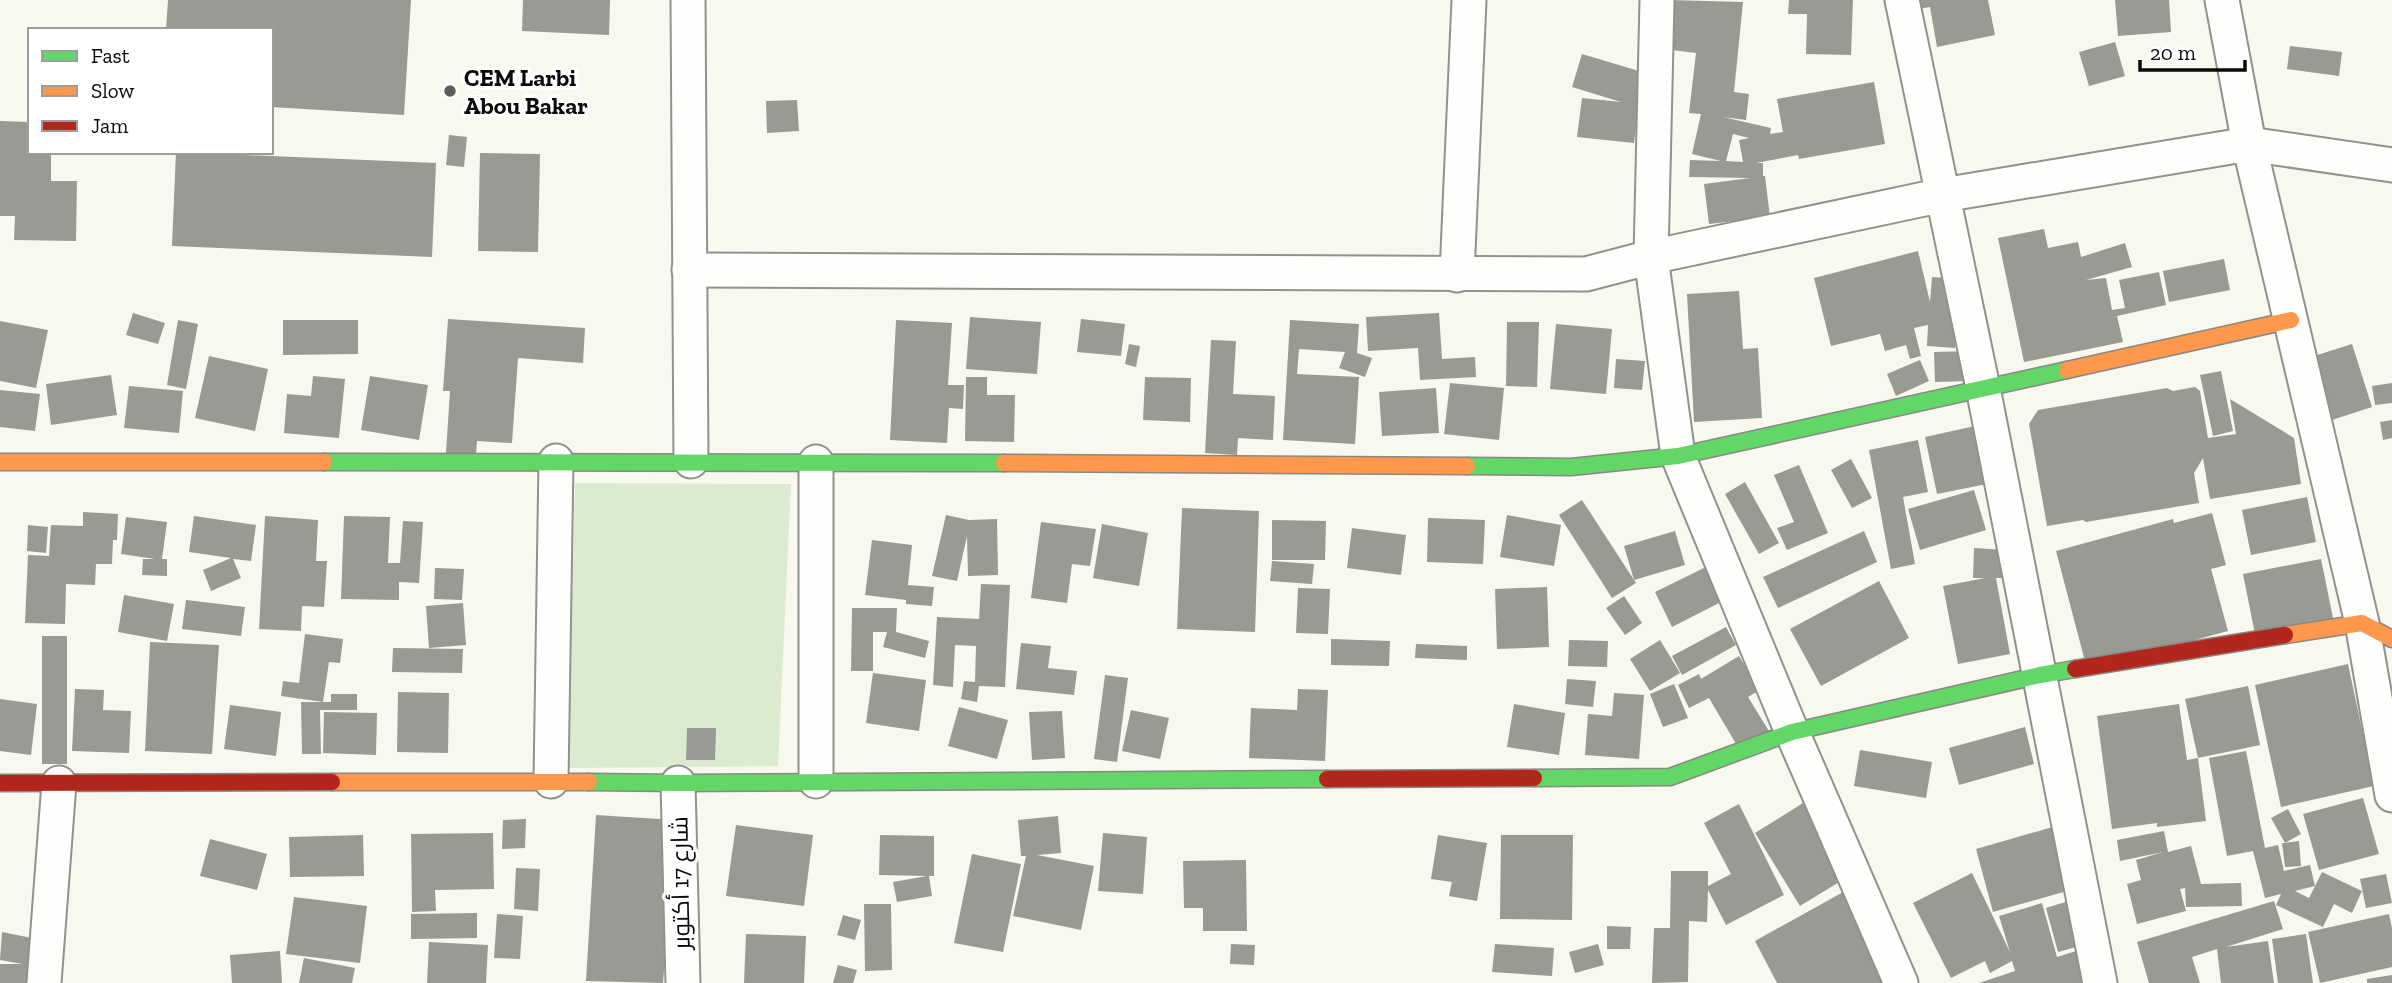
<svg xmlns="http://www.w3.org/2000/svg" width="2392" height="983" font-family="'Zilla Slab',Cairo,serif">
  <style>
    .green { fill: #dbebd0 }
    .building { fill: #9a9a94; fill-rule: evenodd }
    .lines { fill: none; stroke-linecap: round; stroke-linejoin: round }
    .street-casing { stroke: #91918d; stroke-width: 37 }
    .fast-casing { stroke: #888883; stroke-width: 19 }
    .slow-casing { stroke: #888883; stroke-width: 19 }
    .jam-casing { stroke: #888883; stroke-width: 19 }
    .street { stroke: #fefefc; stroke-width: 33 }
    .fast { stroke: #63d668; stroke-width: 16 }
    .slow { stroke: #ff974d; stroke-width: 16 }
    .jam { stroke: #b3261e; stroke-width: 16 }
    .poi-dot { fill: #5d5d5a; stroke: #fff; stroke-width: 2.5 }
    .labels { text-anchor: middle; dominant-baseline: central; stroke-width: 7; stroke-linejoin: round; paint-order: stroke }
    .poi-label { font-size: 24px; font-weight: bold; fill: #0a0a0a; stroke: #fff; text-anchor: start }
    .street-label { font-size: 24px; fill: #0a0a0a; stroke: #fff }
  </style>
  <rect width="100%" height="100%" fill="#f8f8ee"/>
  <path class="green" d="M575 483 791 484 778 766 568 768Z"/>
  <g class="building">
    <path d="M168 0H411L404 115 271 107V30H166Z"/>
    <path d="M523 0H610L609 35 522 31Z"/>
    <path d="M1669 0 1743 2 1734 92 1749 94 1746 120 1723 117 1771 128 1770 134 1783 132 1777 99 1874 82 1885 144 1799 159 1798 155 1756 163H1763V176H1765L1770 217 1709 224 1704 184 1750 178 1689 177 1690 160 1721 161 1692 154 1701 114 1689 113 1696 53 1663 49ZM1733 134 1749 138 1739 140 1743 162 1726 161Z"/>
    <path d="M1789 0H1853L1851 55 1806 54 1807 14H1788Z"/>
    <path d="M1916 0H1988L1995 35 1937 47 1930 7 1918 9Z"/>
    <path d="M2115 0H2169L2171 32 2118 36Z"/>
    <path d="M2115 42 2125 76 2089 86 2079 52Z"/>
    <path d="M2290 46 2342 52 2339 76 2287 69Z"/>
    <path d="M1582 54 1649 74 1639 107 1634 143 1577 137 1582 98 1621 102 1572 87Z"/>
    <path d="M797 100 799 131 767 133 766 101Z"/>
    <path d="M0 121 30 122V152H51V181H77L76 241 14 240 15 216H0Z"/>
    <path d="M449 135 467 137 464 167 446 165Z"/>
    <path d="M176 152 436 163 432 257 172 246Z"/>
    <path d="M480 153 540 154 538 252 478 251Z"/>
    <path d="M2044 229 2048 248 2078 242 2081 257 2125 243 2132 267 2086 280 2106 278 2112 310 2125 308 2119 280 2159 272 2166 305 2117 316 2123 342 2024 362 1998 238Z"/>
    <path d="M1918 251 1930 302 1932 277 1960 279 1955 348 1927 346 1928 325 1914 328 1921 356 1910 359 1906 345 1885 351 1880 334 1831 346 1814 278Z"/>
    <path d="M2224 259 2230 290 2169 302 2163 271Z"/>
    <path d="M1739 291 1743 349 1758 348 1762 418 1694 422 1687 294Z"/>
    <path d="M133 313 165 323 158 344 126 335Z"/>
    <path d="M1439 313 1442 359 1475 357 1476 377 1420 380 1418 348 1368 351 1366 317Z"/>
    <path d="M970 317 1041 322 1037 374 966 369Z"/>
    <path d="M448 319 585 328 583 363 518 358 512 443 477 441 476 455 446 453 450 391H443Z"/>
    <path d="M1081 319 1125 324 1121 356 1077 352Z"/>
    <path d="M178 320 198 324 186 389 167 385Z"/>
    <path d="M283 320H358V354L283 355Z"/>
    <path d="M896 320 952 323 948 385H964L963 409 949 408 947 443 890 440Z"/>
    <path d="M1290 320 1359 324 1357 353 1372 358 1365 377 1339 368 1345 352 1299 349 1297 374 1359 377 1355 444 1283 440Z"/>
    <path d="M0 321 48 330 36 388 0 381Z"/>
    <path d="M1507 322H1539L1537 387 1506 386Z"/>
    <path d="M1556 324 1612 329 1606 394 1550 389Z"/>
    <path d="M1211 340 1236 341 1233 394 1275 396 1273 440 1238 438 1237 455 1205 453Z"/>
    <path d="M1129 344 1140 346 1136 367 1125 364Z"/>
    <path d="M2352 344 2372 407 2332 420 2311 357Z"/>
    <path d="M1970 351 1971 381 1935 382 1934 352Z"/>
    <path d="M209 356 268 369 255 431 195 418Z"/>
    <path d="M1616 359 1645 361 1642 390 1614 388Z"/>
    <path d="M1920 360 1929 381 1896 396 1887 374Z"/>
    <path d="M2221 371 2233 431 2213 436 2200 375Z"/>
    <path d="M111 375 117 415 51 425 46 384Z"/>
    <path d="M313 376 345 379 339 438 284 433 287 394 311 396Z"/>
    <path d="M370 376 428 385 419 440 361 430Z"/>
    <path d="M966 377H987V395H1015L1014 442 965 441Z"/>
    <path d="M1145 377 1191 378 1190 422 1143 420Z"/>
    <path d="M1450 383 1504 388 1499 440 1444 434Z"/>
    <path d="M2392 383V403L2375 405 2372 386Z"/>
    <path d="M129 386 183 391 179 433 124 428Z"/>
    <path d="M2195 387 2200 391 2208 438 2236 434 2230 399 2294 438 2301 484 2210 499 2203 458 2194 473 2199 503 2086 522 2083 520 2047 526 2029 424 2038 410 2167 388 2173 391Z"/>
    <path d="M1436 388 1439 433 1382 436 1379 392Z"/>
    <path d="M0 390 40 394 35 431 0 427Z"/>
    <path d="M2392 420V438L2383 440 2380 422Z"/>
    <path d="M1975 426 1987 484 1937 494 1925 437Z"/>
    <path d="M1918 440 1928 492 1903 497 1915 564 1891 569 1869 450Z"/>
    <path d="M1851 459 1872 498 1852 508 1831 470Z"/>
    <path d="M1799 465 1828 533 1787 550 1777 528 1794 522 1774 475Z"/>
    <path d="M1745 482 1779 543 1759 554 1725 494Z"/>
    <path d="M1974 490 1986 530 1920 550 1908 509Z"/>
    <path d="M2307 497 2316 542 2251 555 2242 510Z"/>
    <path d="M1582 500 1636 583 1612 598 1559 515Z"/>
    <path d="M1182 508 1259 511 1255 632 1177 629Z"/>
    <path d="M83 512 118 514 117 540H113L112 564H96L95 585 66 584 65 624 25 623 28 555 49 556 51 525 83 526Z"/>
    <path d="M2212 513 2226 565 2211 569 2228 631 2087 669 2056 551 2173 519 2174 523Z"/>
    <path d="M946 515 969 520 997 519 998 575 968 576 967 536 957 581 932 576Z"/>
    <path d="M1507 515 1561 525 1554 566 1500 557Z"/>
    <path d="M194 516 256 525 251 561 233 559 241 578 211 591 203 570 231 558 189 552Z"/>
    <path d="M265 516 318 520 316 561H327L324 607 302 606 301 631 259 629Z"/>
    <path d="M344 516 390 517 388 563H400L403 521 423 522 419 583 399 582V600L341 599Z"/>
    <path d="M126 517 167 522 162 559H167V576L142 575 143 559H155L121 554Z"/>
    <path d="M1428 518 1485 520 1483 564 1427 562Z"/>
    <path d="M1272 520 1326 521 1325 560H1272Z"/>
    <path d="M1041 522 1096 529 1090 566 1072 564 1067 603 1031 598Z"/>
    <path d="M1102 524 1148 533 1139 586 1093 578Z"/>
    <path d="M28 525 48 527 46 553 27 551Z"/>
    <path d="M1352 528 1406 535 1401 575 1347 568Z"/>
    <path d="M1675 531 1685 565 1634 580 1624 546Z"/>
    <path d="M1864 531 1877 562 1778 608 1763 577Z"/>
    <path d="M872 540 912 545 908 585 934 587 932 606 906 604V600L865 595Z"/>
    <path d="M1974 548 2005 550 2003 578H1996L2010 654 1958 664 1943 586 1985 578H1973Z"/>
    <path d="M2321 559 2334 623 2256 639 2243 574Z"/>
    <path d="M1272 561 1314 564 1312 584 1270 581Z"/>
    <path d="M1706 567 1723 601 1672 627 1655 592Z"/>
    <path d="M435 568 464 569 462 600 434 599Z"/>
    <path d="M1879 581 1909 638 1821 686 1790 629Z"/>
    <path d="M981 584 1010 585 1005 687 979 686 977 702 961 699 964 681 975 682 976 646 955 645 953 687 933 685 937 617 979 619Z"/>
    <path d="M1547 587 1549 647 1497 649 1495 589Z"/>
    <path d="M1298 588 1330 589 1328 634 1296 633Z"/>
    <path d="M124 595 174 604 167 641 118 632Z"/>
    <path d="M1624 596 1642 623 1625 635 1606 608Z"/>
    <path d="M186 600 245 607 241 636 182 629Z"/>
    <path d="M463 603 466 645 429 648 426 606Z"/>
    <path d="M852 608H897L896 632 929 641 925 658 883 647 887 632H873V671H851Z"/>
    <path d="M1726 627 1736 645 1682 675 1672 656Z"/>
    <path d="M305 634 343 639 340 663 329 662 323 702 281 696 283 681 299 683Z"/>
    <rect x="42" y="636" width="25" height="128"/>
    <path d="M1331 639 1390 641 1389 666 1331 665Z"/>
    <path d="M1569 640 1608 641 1607 667 1568 666Z"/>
    <path d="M1660 640 1680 673 1650 691 1630 659Z"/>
    <path d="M150 642 219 645 212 754 145 751Z"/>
    <path d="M1021 643 1051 646 1048 668 1077 671 1074 695 1016 689Z"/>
    <path d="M1416 644 1467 646V660L1415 658Z"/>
    <path d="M393 648 463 649 462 673 392 672Z"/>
    <path d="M1739 656 1760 690 1748 697 1772 736 1742 754 1709 698 1689 708 1678 685 1699 674 1701 679Z"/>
    <path d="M2348 664 2374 786 2281 807 2255 685Z"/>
    <path d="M873 673 926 680 919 731 866 723Z"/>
    <path d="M1105 675 1128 678 1117 762 1094 759Z"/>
    <path d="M1567 679 1596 681 1593 707 1565 704Z"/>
    <path d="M1674 684 1688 718 1663 727 1650 694Z"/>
    <path d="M2248 686 2260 745 2198 758 2185 699Z"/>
    <path d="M75 689 104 690 103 710 131 711 129 753 72 751Z"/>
    <path d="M1298 689 1328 690 1325 761 1249 758 1251 708 1297 710Z"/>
    <path d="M398 692 449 693 448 753 397 752Z"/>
    <path d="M1614 693 1644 695 1639 759 1585 755 1588 714 1612 716Z"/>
    <path d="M331 694H357V710H320L321 754H302L301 702H331Z"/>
    <path d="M0 699 37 704 31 755 0 751Z"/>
    <path d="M1514 704 1565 713 1559 755 1507 747Z"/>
    <path d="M2179 704 2187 760 2198 758 2206 821 2157 827V823L2112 829 2097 716Z"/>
    <path d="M230 705 281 712 276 756 224 749Z"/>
    <path d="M959 707 1008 720 997 759 948 746Z"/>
    <path d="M1131 710 1169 718 1160 759 1122 751Z"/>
    <path d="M1062 711 1065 758 1032 760 1029 712Z"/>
    <path d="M324 712 377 713 376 755 323 753Z"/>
    <path d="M2025 727 2034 764 1959 785 1949 748Z"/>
    <path d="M687 728H716L715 760H686Z"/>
    <path d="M1860 750 1932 762 1926 798 1854 786Z"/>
    <path d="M2246 751 2265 848 2278 845 2284 871 2310 865 2315 886 2322 872 2362 891 2352 913 2334 904 2323 927 2276 905 2281 894 2265 898 2253 851 2227 856 2209 758ZM2315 886 2309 898 2295 891Z"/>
    <path d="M2363 798 2379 854 2319 870 2303 814Z"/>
    <path d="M1803 803 1849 876 1800 906 1755 833Z"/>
    <path d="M1739 804 1784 895 1726 925 1708 890 1707 922 1689 921 1688 982 1652 983 1654 928H1670L1671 871H1708V886L1731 874 1704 823Z"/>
    <path d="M2288 809 2301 834 2285 843 2299 841 2301 866 2285 867 2282 843H2285L2271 818Z"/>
    <path d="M596 815 691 821 666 945 663 983 586 981Z"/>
    <path d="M1058 816 1061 853 1037 855 1094 866 1081 930 1013 916 1026 856H1021L1018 820Z"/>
    <path d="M526 819 525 848 502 849 503 820Z"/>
    <path d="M736 825 813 835 804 906 726 896Z"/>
    <path d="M2056 826 2074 889 1993 912 1976 849Z"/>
    <path d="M2164 831 2168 852 2191 846 2201 884 2241 883 2242 906 2186 907 2185 888 2180 889 2186 911 2137 924 2127 884 2141 880 2136 860 2163 852 2120 861 2117 840Z"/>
    <path d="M493 833 494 889 435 890 436 911 412 912 411 834Z"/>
    <path d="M1103 833 1147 837 1143 894 1098 891Z"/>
    <path d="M363 835 364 876 290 877 289 837Z"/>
    <path d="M880 835 934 836V876H929L932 896 897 902 893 882 927 876 879 875Z"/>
    <path d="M1438 835 1487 843 1477 901 1449 896 1452 882 1431 879Z"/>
    <path d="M1501 835H1573L1572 920 1500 919Z"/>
    <path d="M210 839 267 854 257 890 200 876Z"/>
    <path d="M972 854 1021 864 1003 952 954 943Z"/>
    <path d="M1246 860 1247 931H1203V908H1184L1183 861Z"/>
    <path d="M516 868 540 869 538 911 514 909Z"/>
    <path d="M1972 873 2010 952 1999 916 2042 903 2057 957 2079 950 2089 983H1979L2015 971 2012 961 1990 973 1985 961 1951 978 1913 903Z"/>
    <path d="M2386 874 2392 903 2366 908 2360 879Z"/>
    <path d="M1845 891 1898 983H1777L1755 941Z"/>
    <path d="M294 897 367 906 360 963 286 954Z"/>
    <path d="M2075 899 2088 944 2058 952 2046 908Z"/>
    <path d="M2274 901 2283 929 2226 947 2268 941 2274 983H2221L2217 949 2192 957 2200 983H2149L2137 942Z"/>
    <path d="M864 904H891L892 970 865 971Z"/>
    <path d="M477 913V938L411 939V914Z"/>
    <path d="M497 914 523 916 520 959 494 958Z"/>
    <path d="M2389 914 2392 928V967L2320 983 2308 932Z"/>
    <path d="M843 915 861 920 855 940 837 935Z"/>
    <path d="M1607 926 1631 927 1630 949H1607Z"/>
    <path d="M2 932 52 942 30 983H0V964H22L0 960Z"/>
    <path d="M746 934 806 936 804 983H744Z"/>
    <path d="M2306 934 2313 983H2278L2272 939Z"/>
    <path d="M429 942 488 945 486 983H427Z"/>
    <path d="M1231 944 1255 945 1254 965 1230 964Z"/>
    <path d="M1495 944 1554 948 1552 976 1492 972Z"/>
    <path d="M1598 944 1604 965 1575 973 1569 952Z"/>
    <path d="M280 951 282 983H232L230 955Z"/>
    <path d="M304 958 355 968 352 983H299Z"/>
    <path d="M838 965 857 970 853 983H833Z"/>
    <path d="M2392 975V983H2367V979Z"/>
  </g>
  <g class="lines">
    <g class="street-casing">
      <g id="street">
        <path d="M688 0 691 461"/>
        <path d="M1657 0 1651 257 1678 456 1792 732 1901 983"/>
        <path d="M1902 0 1983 388 2100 983"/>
        <path d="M2222 0 2249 144 2362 623 2392 795"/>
        <path d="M689 270 1586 274 1651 257 1943 195 2249 144 2392 165"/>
        <path d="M1457 275 1469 0"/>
        <path d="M551 781 556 461"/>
        <path d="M816 781V462"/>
        <path d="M678 783 683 983"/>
        <path d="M44 983 59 783"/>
      </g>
    </g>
    <g class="fast-casing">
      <g id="fast">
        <path d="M324 462 1004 463"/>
        <path d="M1467 466 1571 467 1678 456 2067 370"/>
        <path d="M1534 778 1670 777 1792 732 2040 675 2075 669"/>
        <path d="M589 782 678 783 1327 779"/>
      </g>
    </g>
    <g class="slow-casing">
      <g id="slow">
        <path d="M2067 370 2291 320"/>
        <path d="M0 462H324"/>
        <path d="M1004 463 1467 466"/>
        <path d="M2285 635 2362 623 2392 639"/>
        <path d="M332 782H589"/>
      </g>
    </g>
    <g class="jam-casing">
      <g id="jam">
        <path d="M2075 669 2285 635"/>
        <path d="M1327 779 1534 778"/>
        <path d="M0 783 332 782"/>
      </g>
    </g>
    <use href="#street" class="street"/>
    <use href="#fast" class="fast"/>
    <use href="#slow" class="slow"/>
    <use href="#jam" class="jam"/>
  </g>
  <circle class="poi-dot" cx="450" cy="91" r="7"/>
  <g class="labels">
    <g class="poi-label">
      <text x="464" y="77">CEM Larbi<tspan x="464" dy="28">Abou Bakar</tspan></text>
    </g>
    <g class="street-label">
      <text transform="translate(680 883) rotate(-91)">شارع 17 أكتوبر</text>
    </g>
  </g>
  <rect x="28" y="28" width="245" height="126" fill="#ffffff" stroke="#9d9d9d" stroke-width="2"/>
  <rect x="42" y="51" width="35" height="10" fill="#63d668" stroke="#9d9d9d" stroke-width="2"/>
  <text x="91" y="63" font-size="21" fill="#0a0a0a">Fast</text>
  <rect x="42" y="86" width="35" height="10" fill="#ff974d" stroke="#9d9d9d" stroke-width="2"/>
  <text x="91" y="98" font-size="21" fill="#0a0a0a">Slow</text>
  <rect x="42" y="121" width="35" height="10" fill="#b3261e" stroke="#9d9d9d" stroke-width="2"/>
  <text x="91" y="133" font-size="21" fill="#0a0a0a">Jam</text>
  <path d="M2140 60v10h105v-10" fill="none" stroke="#0a0a0a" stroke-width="3.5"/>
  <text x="2150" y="60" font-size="21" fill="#0a0a0a" stroke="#ffffff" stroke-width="5" paint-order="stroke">20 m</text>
</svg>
